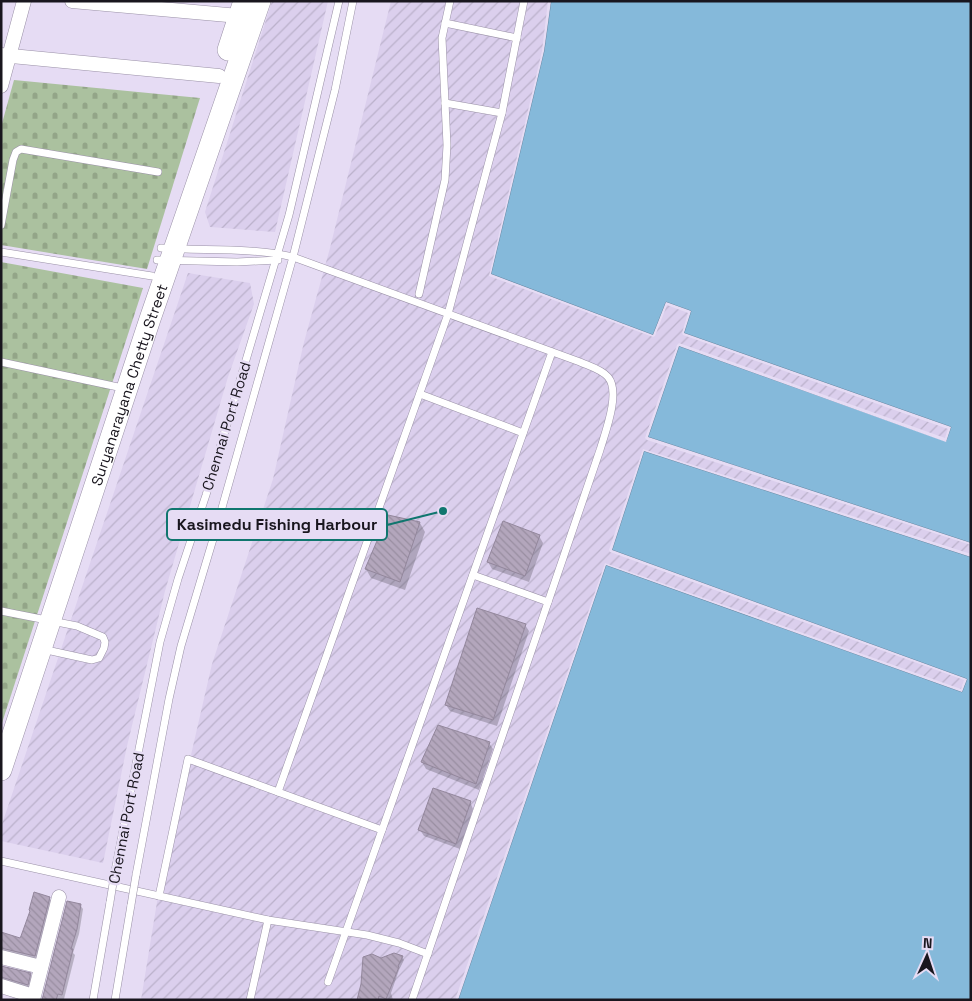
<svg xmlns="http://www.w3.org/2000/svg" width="972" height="1001" font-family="'Space Grotesk',sans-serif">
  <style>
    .industrial { fill: url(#industrial-furrows) }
    .cemetery { fill: url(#cemetery-stones) }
    .water { fill: #85b9da; stroke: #6588a2 }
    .pier { fill: #e6dcf4 }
    .shadow { fill: #0003 }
    .building { fill: url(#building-back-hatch); stroke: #93879c }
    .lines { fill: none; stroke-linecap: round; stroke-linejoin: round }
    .lane-casing { stroke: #9a91a7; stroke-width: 8 }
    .street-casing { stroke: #9a91a7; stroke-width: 15 }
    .primary-casing { stroke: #9a91a7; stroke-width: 22 }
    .lane { stroke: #fff; stroke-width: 7 }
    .street { stroke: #fff; stroke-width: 14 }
    .primary { stroke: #fff; stroke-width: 21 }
    .lane-bridge-casing { stroke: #9a91a7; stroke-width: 8; stroke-linecap: butt }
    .lane-bridge { stroke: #fff; stroke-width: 7 }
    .labels { text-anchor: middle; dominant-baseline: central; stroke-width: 5; stroke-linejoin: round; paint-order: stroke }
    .street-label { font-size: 15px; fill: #19161e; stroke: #e6dcf4 }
    .leader { fill: none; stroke: #0f766e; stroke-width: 2 }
    .callout-dot { fill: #0f766e; stroke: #e6dcf4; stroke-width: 2 }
    .callout { fill: #e6dcf4; stroke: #0f766e; stroke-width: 2 }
    .callout-label { font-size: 16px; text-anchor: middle; font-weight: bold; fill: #19161e }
  </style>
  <defs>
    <pattern id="industrial-furrows" width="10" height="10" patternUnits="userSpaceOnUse" patternTransform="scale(1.25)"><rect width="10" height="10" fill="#dbcfed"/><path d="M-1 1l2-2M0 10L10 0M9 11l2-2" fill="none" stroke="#bbb1cb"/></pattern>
    <pattern id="cemetery-stones" width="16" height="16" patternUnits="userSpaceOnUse" patternTransform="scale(1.25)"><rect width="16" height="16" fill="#abc19f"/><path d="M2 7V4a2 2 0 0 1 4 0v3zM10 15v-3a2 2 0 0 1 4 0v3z" fill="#93a588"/></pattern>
    <pattern id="building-back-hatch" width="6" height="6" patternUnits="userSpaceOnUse" patternTransform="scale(1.25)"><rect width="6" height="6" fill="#b3a6bc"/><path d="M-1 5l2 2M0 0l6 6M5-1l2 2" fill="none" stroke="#998ea1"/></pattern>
  </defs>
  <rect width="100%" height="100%" fill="#e6dcf4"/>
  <g class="industrial">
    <path d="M272 1H328L275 232 210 227 205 212Z"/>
    <path d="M391 1H551L544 51 666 302 951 427 946 442 679 346 971 543V557L644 451 967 679 962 692 606 565 458 1000H141L157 902 212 664 273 479 304 342 330 248Z"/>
    <path d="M188 273 250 283 254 304 228 377 165 591 127 746 103 863 1 841V827Z"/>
  </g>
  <g class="cemetery">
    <path d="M14 80 200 98 147 269 1 245V127Z"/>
    <path d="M1 262 143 288 1 726Z"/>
  </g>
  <g class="water">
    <path d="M551 1H971V543L648 437 679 346 946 441 951 427 684 333 691 311 666 302 653 335 491 274 544 51Z"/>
    <path d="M644 451 971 557V1000H458L606 565 962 692 967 679 612 550Z"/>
  </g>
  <g class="pier">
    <path d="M548 1H551L544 51 491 274 653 335 666 302 691 311 684 333 951 427 946 442 679 346 648 437 971 543V545L647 440 645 438 677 345 679 343 945 438 948 429 683 335 682 333 688 313 667 305 655 336 653 337 489 276 542 51Z"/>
    <path d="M643 449 971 554V557L644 451 612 550 967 679 962 692 606 565 458 1000H455L605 563 961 689 964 680 610 552 609 550Z"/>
  </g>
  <g class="shadow">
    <path d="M388 516 420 523 425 532 405 590 371 578 366 569Z"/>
    <path d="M539 536 543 543 529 582 492 569 488 562Z"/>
    <path d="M525 625 529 631 497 726 450 711 446 705Z"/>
    <path d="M489 743 493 749 479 790 426 769 422 762Z"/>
    <path d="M470 802 473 809 460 849 424 836 420 830Z"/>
    <path d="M49 898 52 902 37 960 1 953V934L21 939Z"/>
    <path d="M80 905 83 909 79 934 73 953 75 955 64 999 43 1000Z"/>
    <path d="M402 957 404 960 399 970 391 993 393 1000H360L381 960Z"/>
    <path d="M1 967 30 975 32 979 30 988 1 982Z"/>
  </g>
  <g class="building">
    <path d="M388 515 420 522 400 582 365 569Z"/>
    <path d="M503 521 540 535 525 576 487 562Z"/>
    <path d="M477 608 526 624 493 720 445 705Z"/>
    <path d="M438 725 490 742 476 784 421 762Z"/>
    <path d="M433 788 471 801 456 844 418 830Z"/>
    <path d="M34 892 50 897 35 956 1 948V932L20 938 21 936 30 911 29 910Z"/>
    <path d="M67 901 81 904 77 929 71 949H73L62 995 58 994 56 1000H42Z"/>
    <path d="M394 953 403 956 398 966 399 967 386 999 379 996 378 1000H357L361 984 363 957 372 954 381 958Z"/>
    <path d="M1 966 31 973 28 985 1 977Z"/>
  </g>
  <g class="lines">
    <g class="lane-casing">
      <g id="lane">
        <path d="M445 23 517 38"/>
        <path d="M445 103 502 113"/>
        <path d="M1 225 13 160 16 152 21 149 158 172"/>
        <path d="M161 248C204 251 251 247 293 257L580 362C589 366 601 369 608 377 621 392 605 433 600 450L412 1000"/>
        <path d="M1 252 152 276"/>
        <path d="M157 260 237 262 278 260"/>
        <path d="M419 294 445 180 447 145 442 38 450 1"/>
        <path d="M1 362 118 387"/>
        <path d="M420 394 523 433"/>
        <path d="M473 575 548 602"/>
        <path d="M1 611 77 626 103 637 105 642 104 648 99 658 92 660 42 649"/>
        <path d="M278 792 448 314 502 113 524 1"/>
        <path d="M1 861 268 920 367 935 399 943 428 954"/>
        <path d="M115 871 160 642 178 579 206 495 289 215 339 1"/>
        <path d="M136 875 169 699 181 646 214 536 293 257 335 90 353 1"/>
        <path d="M159 896 188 759 382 830"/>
        <path d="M328 982 552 352"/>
        <path d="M93 1000 110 902"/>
        <path d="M115 1000 131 905"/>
        <path d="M250 1000 268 920"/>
      </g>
    </g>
    <g class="street-casing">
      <g id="street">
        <path d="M72 1 239 16"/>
        <path d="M1 55 219 76"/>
        <path d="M1 86 24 1"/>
        <path d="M1 957 41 967"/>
        <path d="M1 986 33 996"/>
        <path d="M33 1000 59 897"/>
      </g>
    </g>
    <g class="primary-casing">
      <g id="primary">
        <path d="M228 50 244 1"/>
        <path id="s1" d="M1 770 150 319 260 1"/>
      </g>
    </g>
    <use href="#lane" class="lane"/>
    <use href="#street" class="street"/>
    <use href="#primary" class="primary"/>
    <g class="lane-bridge-casing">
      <g id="lane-bridge">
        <path d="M110 902 115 871"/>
        <path d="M131 905 136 875"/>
      </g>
    </g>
    <use href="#lane-bridge" class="lane-bridge"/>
  </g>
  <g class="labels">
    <g class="street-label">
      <text stroke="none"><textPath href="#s1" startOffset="406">Suryanarayana Chetty Street</textPath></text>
      <text transform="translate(226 426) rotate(-73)">Chennai Port Road</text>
      <text transform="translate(126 818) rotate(-79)">Chennai Port Road</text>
    </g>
  </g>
  <path class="leader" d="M443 511L387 525"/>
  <circle class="callout-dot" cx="443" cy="511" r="5"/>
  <rect class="callout" x="167" y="509" width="220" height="31" rx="5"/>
  <g class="callout-label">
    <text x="277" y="530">Kasimedu Fishing Harbour</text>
  </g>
  <rect width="972" height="1001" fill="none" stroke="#19161e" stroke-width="5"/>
  <g transform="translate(927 956) rotate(3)" stroke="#e6dcf4" stroke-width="4" paint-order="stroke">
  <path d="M0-4L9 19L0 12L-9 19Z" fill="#19161e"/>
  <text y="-8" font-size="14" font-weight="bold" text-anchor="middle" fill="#19161e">N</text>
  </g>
</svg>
